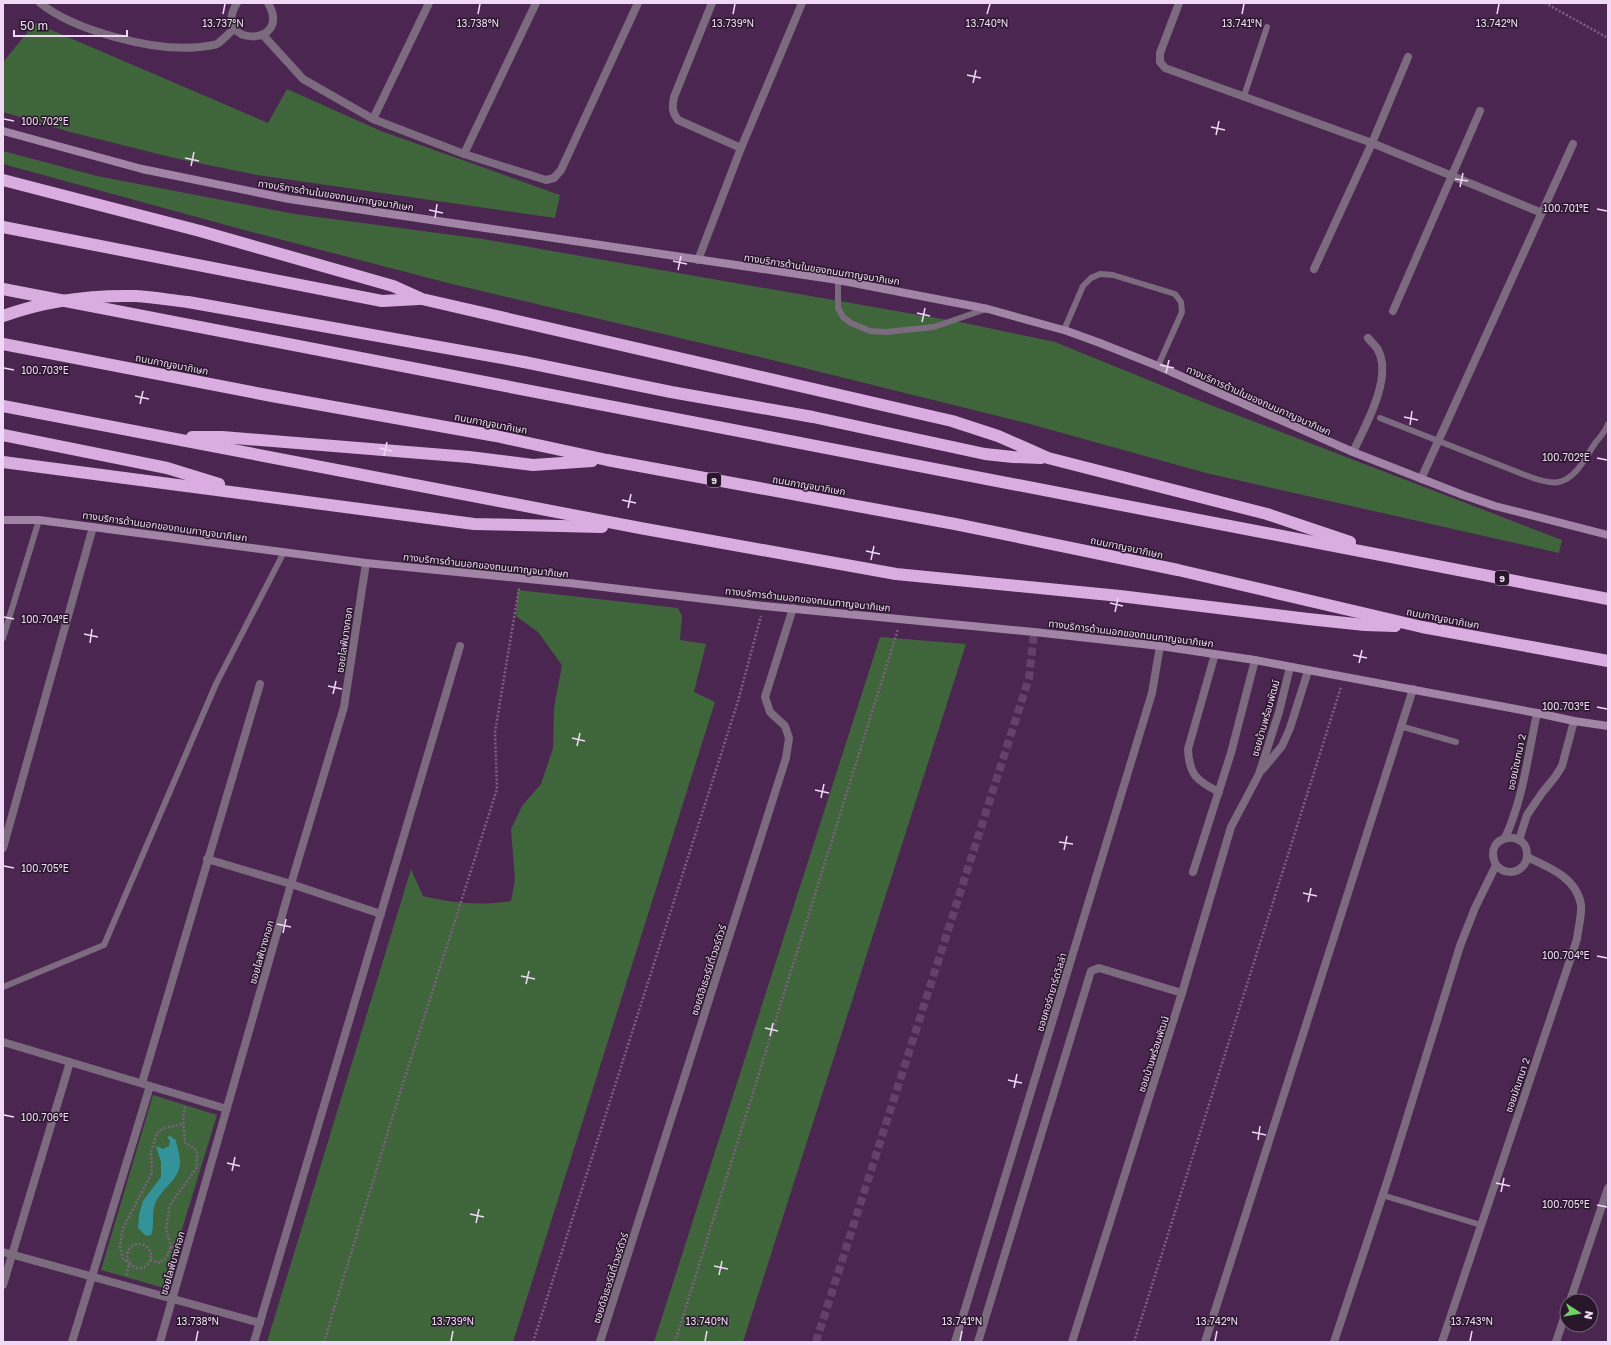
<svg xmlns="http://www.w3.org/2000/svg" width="1611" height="1345" font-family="'Golos Text','Noto Sans Thai',sans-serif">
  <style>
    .green { fill: #3e663a }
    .water { fill: #32939a }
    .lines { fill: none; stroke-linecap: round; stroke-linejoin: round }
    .minor-tunnel { stroke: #644169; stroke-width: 8; stroke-dasharray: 8 4; stroke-linecap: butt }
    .path { stroke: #805f85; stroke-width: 2.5; stroke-dasharray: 2 2; stroke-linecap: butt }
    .service { stroke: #7c6a7f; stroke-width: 6 }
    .minor { stroke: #7c6a7f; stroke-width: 8 }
    .secondary { stroke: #a285a6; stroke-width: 8 }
    .motorway { stroke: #daade1; stroke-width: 12 }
    .motorway-bridge { stroke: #daade1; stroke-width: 12 }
    .ticks { fill: none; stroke: #f0d9f4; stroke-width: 1.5 }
    .labels { text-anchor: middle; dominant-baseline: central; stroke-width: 3; stroke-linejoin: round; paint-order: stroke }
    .shield { fill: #28172b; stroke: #b49fb8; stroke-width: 1 }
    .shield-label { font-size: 9px; font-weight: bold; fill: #f0d9f4 }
    .street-label { font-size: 10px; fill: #f0d9f4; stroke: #28172b }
    .ticks-label { font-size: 10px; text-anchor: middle; fill: #f0d9f4; stroke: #28172b; stroke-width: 3; stroke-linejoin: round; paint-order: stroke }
  </style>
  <rect width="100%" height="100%" fill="#4b2651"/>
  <g class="green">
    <path d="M35 23 268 123 287 89 381 131 560 195 555 218 257 175 174 158 70 132 3 112V62Z"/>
    <path d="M3 151 97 176 295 214 483 239 965 323 1055 342 1195 399 1562 540 1559 553 1206 473 1030 424 760 357 452 284 248 231 3 164Z"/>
    <path d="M518 590 678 608 682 616 680 640 706 644 694 692 715 702 513 1342H267L411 869 423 896C452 903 481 906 511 901L515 880 511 829 522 806 541 784 553 748 554 708 562 665 538 632 516 616Z"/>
    <path d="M880 637 966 644 743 1342H654Z"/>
    <path d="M153 1095 217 1115 164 1288 101 1270Z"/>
  </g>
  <path class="water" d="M170 1136 176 1140C177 1147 180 1155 180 1162 180 1180 161 1188 155 1204 151 1214 155 1225 151 1235L146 1236 138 1228 139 1215 143 1201 161 1177V1162L156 1146 163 1149 169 1146 170 1141 167 1137Z"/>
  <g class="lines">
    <path class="minor-tunnel" d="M816 1342 1029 678 1034 632"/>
    <g class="path">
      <path d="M1545 3 1608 38"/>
      <circle cx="139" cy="1256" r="12"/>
      <path d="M176 1249 171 1246 166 1229 170 1205 197 1167V1151L191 1146 185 1143 183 1118 185 1107"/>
      <path d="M150 1260 160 1263 167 1256 171 1246"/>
      <path d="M126 1275 130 1263 123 1259 120 1247 123 1228 152 1173 151 1151 157 1133 164 1128 183 1124"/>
      <path d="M324 1342 399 1096 497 789 495 732 519 588"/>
      <path d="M533 1342 738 701 761 616"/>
      <path d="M675 1342 898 629"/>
      <path d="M1134 1342 1341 687"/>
    </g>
    <g class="service">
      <path d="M1244 96 1267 27"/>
      <path d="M838 280V308L843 317 851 323 870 331 886 332 934 327 986 309"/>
      <path d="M1064 330 1083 286 1091 278 1100 274 1113 275 1175 294 1181 302 1182 312 1158 366"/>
      <path d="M1380 418 1525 475C1535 479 1549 484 1559 482 1577 478 1586 456 1596 442 1601 436 1605 432 1608 424"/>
      <path d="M3 638 39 520"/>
      <path d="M1400 726 1456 742"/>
      <path d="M3 987 104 945 216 684 284 552"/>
      <path d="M1382 1195 1481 1225"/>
    </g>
    <g class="minor">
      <path d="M40 3C75 31 155 52 199 47 204 46 212 46 217 44 223 40 229 33 235 28"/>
      <path d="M237 3C210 47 294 48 268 3"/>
      <path d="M712 3 674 97C672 107 672 112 678 120L741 148"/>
      <path d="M1179 3 1160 53V62L1165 68 1372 143 1542 213"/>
      <path d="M263 35 303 79 373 119 464 154 546 180 554 178 561 170 638 3"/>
      <path d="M373 119 429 3"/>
      <path d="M464 154 536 3"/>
      <path d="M698 260 741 148 802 3"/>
      <path d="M1314 269 1372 143 1408 57"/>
      <path d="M1393 311 1480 111"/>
      <path d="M1353 452C1365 426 1393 378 1378 350 1376 346 1371 342 1368 338"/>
      <path d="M1421 479 1573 144"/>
      <path d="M1215 654 1188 749C1189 775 1197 781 1219 792"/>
      <path d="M1263 769 1282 746 1290 728 1308 671"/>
      <path d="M1505 838C1523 799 1528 755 1537 713"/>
      <path d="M1519 840 1527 815 1542 793 1555 777 1562 766 1574 721"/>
      <path d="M3 848 93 527"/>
      <path d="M207 859 291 884 381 914"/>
      <path d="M1193 872 1231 753 1255 660"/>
      <path d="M3 1042 227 1109"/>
      <path d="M142 1083 260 684"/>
      <path d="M3 1252 260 1323"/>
      <path d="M3 1285 70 1062"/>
      <path d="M1570 1301 1608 1188"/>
      <path d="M72 1342 150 1086"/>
      <path d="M160 1342 291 884 344 707 366 563"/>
      <path d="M254 1342 460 646"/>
      <path d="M600 1342 786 758 789 738 785 726 770 712 765 697 793 608"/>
      <path d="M955 1342 1152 693 1160 646"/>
      <path d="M978 1342 1091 971 1099 968 1182 993"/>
      <path d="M1072 1342 1182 993 1231 827 1259 774 1279 712 1290 667"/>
      <path d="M1205 1342 1413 689"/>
      <path d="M1334 1342 1389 1176 1460 946 1475 908 1496 865C1481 834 1528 828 1527 855 1527 859 1526 863 1523 866 1515 875 1503 873 1496 865"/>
      <path d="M1442 1342 1577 939C1578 929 1582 915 1581 905 1577 878 1549 867 1527 857"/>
      <path d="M1556 1342 1567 1309"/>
    </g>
    <g class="secondary">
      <path d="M3 131 142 169 289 199 838 280 988 309 1067 331 1100 343 1158 366 1353 452 1463 495 1495 506 1608 535"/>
      <path d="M3 520H39L366 563 569 583 764 606 1034 632 1160 646 1255 660 1537 713 1574 721 1608 726"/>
    </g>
    <g class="motorway">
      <path d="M3 180 200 231 393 286 422 299 952 421 998 436 1048 458 1267 514 1350 542"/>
      <path d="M3 227 382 301 419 299"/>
      <path d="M3 289 1608 599"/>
      <path d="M3 344 272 396 496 436 607 460 955 524 1178 570 1422 627 1608 661"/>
      <path d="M524 362 671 392 813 417 985 454 1013 457 1041 458"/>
      <path d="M3 406 640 528 896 574 1120 596 1308 619 1365 625 1395 626"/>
      <path d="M3 435 167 468 219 484"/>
      <path d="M192 437H222L469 457 533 465 592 461"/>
      <path d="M3 462 474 524 602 527"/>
    </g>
    <path class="motorway-bridge" d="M3 316C44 301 92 295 136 296 153 297 170 300 188 302L524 362"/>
  </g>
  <path class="ticks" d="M223 14 225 4M478 14 480 4M733 14 735 4M987 14 990 4M1242 14 1244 4M1497 14 1499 4M967 75 981 78M973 83 976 70M4 119 14 121M1211 127 1225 130M1216 135 1219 121M185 158 199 161M191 166 194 152M1455 179 1468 181M1460 187 1463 173M1597 209 1607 211M429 210 443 213M435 218 437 204M673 261 687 264M678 270 681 256M917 313 930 316M922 322 925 308M1160 365 1174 368M4 368 14 370M1166 373 1169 360M135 396 149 399M140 404 143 391M1404 417 1418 420M1410 425 1412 411M379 448 392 451M384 456 387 442M1597 458 1607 460M622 500 636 503M628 508 631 494M866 551 880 554M871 560 874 546M1110 603 1123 606M1115 612 1118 598M4 617 14 619M84 634 98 637M90 643 92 629M1353 655 1367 658M1359 663 1362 650M328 686 342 689M333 694 336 681M1597 707 1607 709M572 738 585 741M577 746 580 733M815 790 829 793M821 798 824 784M1059 842 1073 844M1064 850 1067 836M4 866 14 868M1303 893 1317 896M1308 902 1311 888M277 924 291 927M283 933 286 919M1597 956 1607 958M521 976 535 979M526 984 529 971M765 1028 778 1031M770 1036 773 1023M1008 1080 1022 1083M1014 1088 1017 1074M4 1115 14 1117M1252 1132 1266 1135M1258 1140 1260 1126M227 1163 240 1166M232 1171 235 1157M1496 1183 1510 1186M1501 1192 1504 1178M1597 1205 1607 1207M470 1214 484 1217M476 1223 479 1209M714 1266 728 1269M719 1275 722 1261M196 1341 198 1331M451 1341 453 1331M705 1341 707 1331M960 1341 962 1331M1215 1341 1217 1331M1470 1341 1472 1331"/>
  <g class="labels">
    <g class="shield">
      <rect x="707" y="473" width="14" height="14" rx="3"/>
      <rect x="1495" y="571" width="14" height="14" rx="3"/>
    </g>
    <g class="shield-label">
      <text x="714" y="480">9</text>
      <text x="1502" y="578">9</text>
    </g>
    <g class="street-label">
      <text transform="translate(336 195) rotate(9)">ทางบริการด้านในของถนนกาญจนาภิเษก</text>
      <text transform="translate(822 269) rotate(9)">ทางบริการด้านในของถนนกาญจนาภิเษก</text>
      <text transform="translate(172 364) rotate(11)">ถนนกาญจนาภิเษก</text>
      <text transform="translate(1259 400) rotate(24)">ทางบริการด้านในของถนนกาญจนาภิเษก</text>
      <text transform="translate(491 423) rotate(11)">ถนนกาญจนาภิเษก</text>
      <text transform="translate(809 485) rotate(10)">ถนนกาญจนาภิเษก</text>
      <text transform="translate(165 526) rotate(8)">ทางบริการด้านนอกของถนนกาญจนาภิเษก</text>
      <text transform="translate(1127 547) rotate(12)">ถนนกาญจนาภิเษก</text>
      <text transform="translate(486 565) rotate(6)">ทางบริการด้านนอกของถนนกาญจนาภิเษก</text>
      <text transform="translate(808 599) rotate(6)">ทางบริการด้านนอกของถนนกาญจนาภิเษก</text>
      <text transform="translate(1443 618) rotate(11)">ถนนกาญจนาภิเษก</text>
      <text transform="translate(1131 633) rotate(7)">ทางบริการด้านนอกของถนนกาญจนาภิเษก</text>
      <text transform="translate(344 640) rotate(-82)">ซอยไลฟ์บางกอก</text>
      <text transform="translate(1265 718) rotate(-74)">ซอยบ้านพร้อมพัฒน์</text>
      <text transform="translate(1516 762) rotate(-78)">ซอยมัณฑนา 2</text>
      <text transform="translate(261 952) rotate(-74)">ซอยไลฟ์บางกอก</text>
      <text transform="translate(708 970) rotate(-72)">ซอยดิอิเธอร์นิตี้เวอร์ดัวร์</text>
      <text transform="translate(1051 992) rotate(-73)">ซอยคอร์ทยาร์ดวิลล่า</text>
      <text transform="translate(1153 1054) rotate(-72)">ซอยบ้านพร้อมพัฒน์</text>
      <text transform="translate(1517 1085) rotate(-71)">ซอยมัณฑนา 2</text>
      <text transform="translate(172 1263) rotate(-74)">ซอยไลฟ์บางกอก</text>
      <text transform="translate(610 1278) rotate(-72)">ซอยดิอิเธอร์นิตี้เวอร์ดัวร์</text>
    </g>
  </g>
  <g class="ticks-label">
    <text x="223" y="27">13.737°N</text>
    <text x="478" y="27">13.738°N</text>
    <text x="733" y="27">13.739°N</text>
    <text x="987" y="27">13.740°N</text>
    <text x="1242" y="27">13.741°N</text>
    <text x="1497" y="27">13.742°N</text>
    <text x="45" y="125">100.702°E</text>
    <text x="1566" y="212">100.701°E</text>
    <text x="45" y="374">100.703°E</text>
    <text x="1566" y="461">100.702°E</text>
    <text x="45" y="623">100.704°E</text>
    <text x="1566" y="710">100.703°E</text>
    <text x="45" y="872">100.705°E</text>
    <text x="1566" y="959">100.704°E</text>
    <text x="45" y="1121">100.706°E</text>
    <text x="1566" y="1208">100.705°E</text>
    <text x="198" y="1325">13.738°N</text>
    <text x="453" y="1325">13.739°N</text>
    <text x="707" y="1325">13.740°N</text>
    <text x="962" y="1325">13.741°N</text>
    <text x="1217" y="1325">13.742°N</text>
    <text x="1472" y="1325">13.743°N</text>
  </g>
  <rect width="1611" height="1345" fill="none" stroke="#f0d9f4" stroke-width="8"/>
  <g transform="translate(1579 1313) rotate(102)"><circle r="19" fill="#28172b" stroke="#78657b"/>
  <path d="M0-3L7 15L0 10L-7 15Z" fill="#6bd362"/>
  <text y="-6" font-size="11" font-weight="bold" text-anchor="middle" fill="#f0d9f4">N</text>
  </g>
  <path d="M14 30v6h113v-6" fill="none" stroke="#f0d9f4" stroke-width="2"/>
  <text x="20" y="30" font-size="12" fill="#f0d9f4" stroke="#28172b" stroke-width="3" paint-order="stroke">50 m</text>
</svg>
